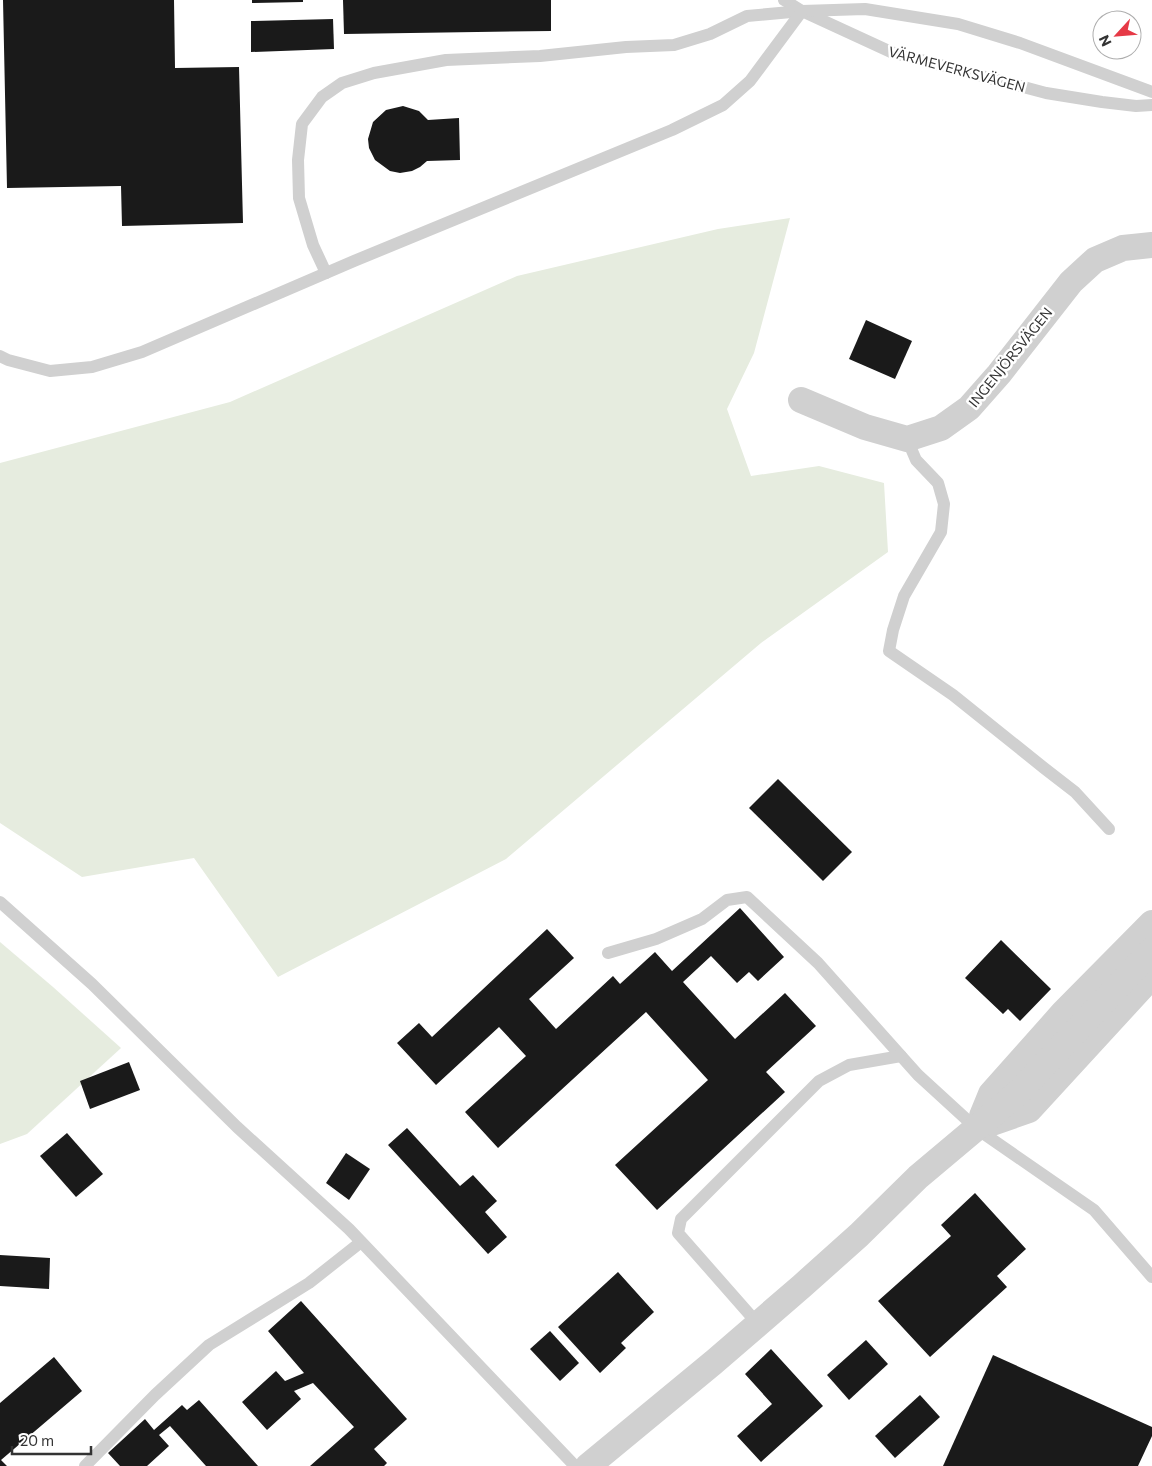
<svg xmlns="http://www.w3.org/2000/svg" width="1152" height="1466" font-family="Commissioner,sans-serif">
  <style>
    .green { fill: #e6ecdf }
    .building { fill: #1a1a1a }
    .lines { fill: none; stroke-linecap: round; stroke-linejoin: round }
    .service { stroke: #d0d0d0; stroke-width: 12 }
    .minor { stroke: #d0d0d0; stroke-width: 26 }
    .labels { text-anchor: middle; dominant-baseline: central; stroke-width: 5; stroke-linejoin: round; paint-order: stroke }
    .street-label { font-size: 14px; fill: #333; stroke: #fff }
  </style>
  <rect width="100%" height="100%" fill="#fff"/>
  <g class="green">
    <path d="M790 218 754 353 727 409 751 476 819 466 884 483 888 552 761 643 506 859 278 977 194 858 82 877 0 823V463L230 402 517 276 718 229Z"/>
    <path d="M0 942 53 987 121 1048 27 1134 0 1144Z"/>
  </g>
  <g class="building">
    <path d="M3 0H174L175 68 239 67 243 223 122 226 121 186 7 188Z"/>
    <path d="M252 0H303V2L252 3Z"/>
    <path d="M343 0H551V31L344 34Z"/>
    <path d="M333 19 334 49 251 52V21Z"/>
    <path d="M403 106 419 111 428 120 459 118 460 160 427 161 420 167 412 171 400 173 390 171 375 160 369 148 368 139 373 122 386 110Z"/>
    <path d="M866 320 912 341 895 379 849 359Z"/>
    <path d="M778 779 852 852 823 881 749 808Z"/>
    <path d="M740 908 784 957 758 981 749 972 737 983 711 956 683 982 735 1039 785 993 816 1026 766 1072 785 1092 657 1210 615 1165 708 1080 646 1012 498 1148 465 1112 526 1056 499 1027 436 1085 397 1043 419 1023 432 1037 547 929 574 958 529 999 556 1029 613 976 620 984 655 952 672 971Z"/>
    <path d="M1001 940 1051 989 1020 1021 1008 1009 1003 1014 965 978Z"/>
    <path d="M129 1062 140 1090 90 1109 80 1081Z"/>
    <path d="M407 1128 460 1186 473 1175 497 1201 485 1212 507 1237 488 1254 388 1145Z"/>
    <path d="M67 1133 103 1174 76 1197 40 1156Z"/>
    <path d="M346 1153 370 1169 349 1200 326 1183Z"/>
    <path d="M975 1193 1026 1249 997 1276 1007 1287 930 1357 878 1301 951 1236 941 1225Z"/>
    <path d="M0 1255 50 1258 49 1289 0 1286Z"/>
    <path d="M618 1272 654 1312 621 1343 626 1348 600 1373 558 1327Z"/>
    <path d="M301 1301 407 1419 374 1449 387 1463 384 1466H310L354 1427 313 1383 294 1391 301 1399 267 1430 242 1402 276 1371 285 1381 304 1373 268 1331Z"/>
    <path d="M550 1331 579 1363 560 1381 530 1349Z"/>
    <path d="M866 1340 888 1364 849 1400 827 1375Z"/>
    <path d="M771 1349 823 1406 761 1462 737 1436 772 1404 745 1374Z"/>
    <path d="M993 1355 1152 1427V1436L1138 1466H943Z"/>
    <path d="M54 1357 82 1391 1 1460 7 1466H0V1403Z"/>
    <path d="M920 1395 940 1417 895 1458 875 1436Z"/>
    <path d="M199 1400 258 1466H206L170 1426 159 1435 169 1446 147 1466H120L108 1453 145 1419 154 1430 182 1405 187 1410Z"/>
  </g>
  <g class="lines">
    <g class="service">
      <path d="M784 0 802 11 891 52 1046 93 1102 102 1136 106 1152 105"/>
      <path d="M326 273 313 245 299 198 298 160 302 124 322 97 342 83 374 73 446 60 540 56 626 47 674 45 710 34 747 16 802 11 865 9 958 24 1020 43 1152 92"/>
      <path d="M0 356 8 360 50 371 92 367 142 352 354 261 672 130 723 105 750 81 802 11"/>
      <path d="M907 439 916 460 938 483 944 504 941 532 904 596 893 630 889 651 953 695 1044 768 1075 792 1109 829"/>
      <path d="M0 902 92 984 237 1127 349 1229 575 1466"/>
      <path d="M608 953 656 939 702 919 727 900 747 897 818 963 918 1075 977 1129 1094 1210 1152 1277"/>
      <path d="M758 1324 678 1233 681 1219 819 1081 849 1065 901 1056"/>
      <path d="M85 1466 155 1395 209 1345 309 1283 361 1242"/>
    </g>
    <g class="minor">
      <path d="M801 400 865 427 907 439 941 428 969 408 999 374 1071 282 1095 260 1123 248 1152 245"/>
      <path d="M982 1116 991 1094 1063 1013 1152 923"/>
      <path d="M992 1123 1029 1110 1152 976"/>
      <path d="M588 1466 714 1362 802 1286 859 1235 918 1177 1018 1093 1152 950"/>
    </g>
  </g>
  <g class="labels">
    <g class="street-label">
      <text transform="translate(957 69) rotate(15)">VÄRMEVERKSVÄGEN</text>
      <text transform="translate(1010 357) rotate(-51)">INGENJÖRSVÄGEN</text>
    </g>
  </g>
  <g transform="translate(1117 35) rotate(244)"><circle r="24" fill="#ffffff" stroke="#adadad"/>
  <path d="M0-4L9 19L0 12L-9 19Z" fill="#e63946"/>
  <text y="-8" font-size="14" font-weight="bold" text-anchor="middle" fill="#333333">N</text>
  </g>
  <path d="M12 1446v8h79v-8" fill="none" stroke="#333333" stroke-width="2.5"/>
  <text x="20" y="1446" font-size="15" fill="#333333" stroke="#ffffff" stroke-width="4" paint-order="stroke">20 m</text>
</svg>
